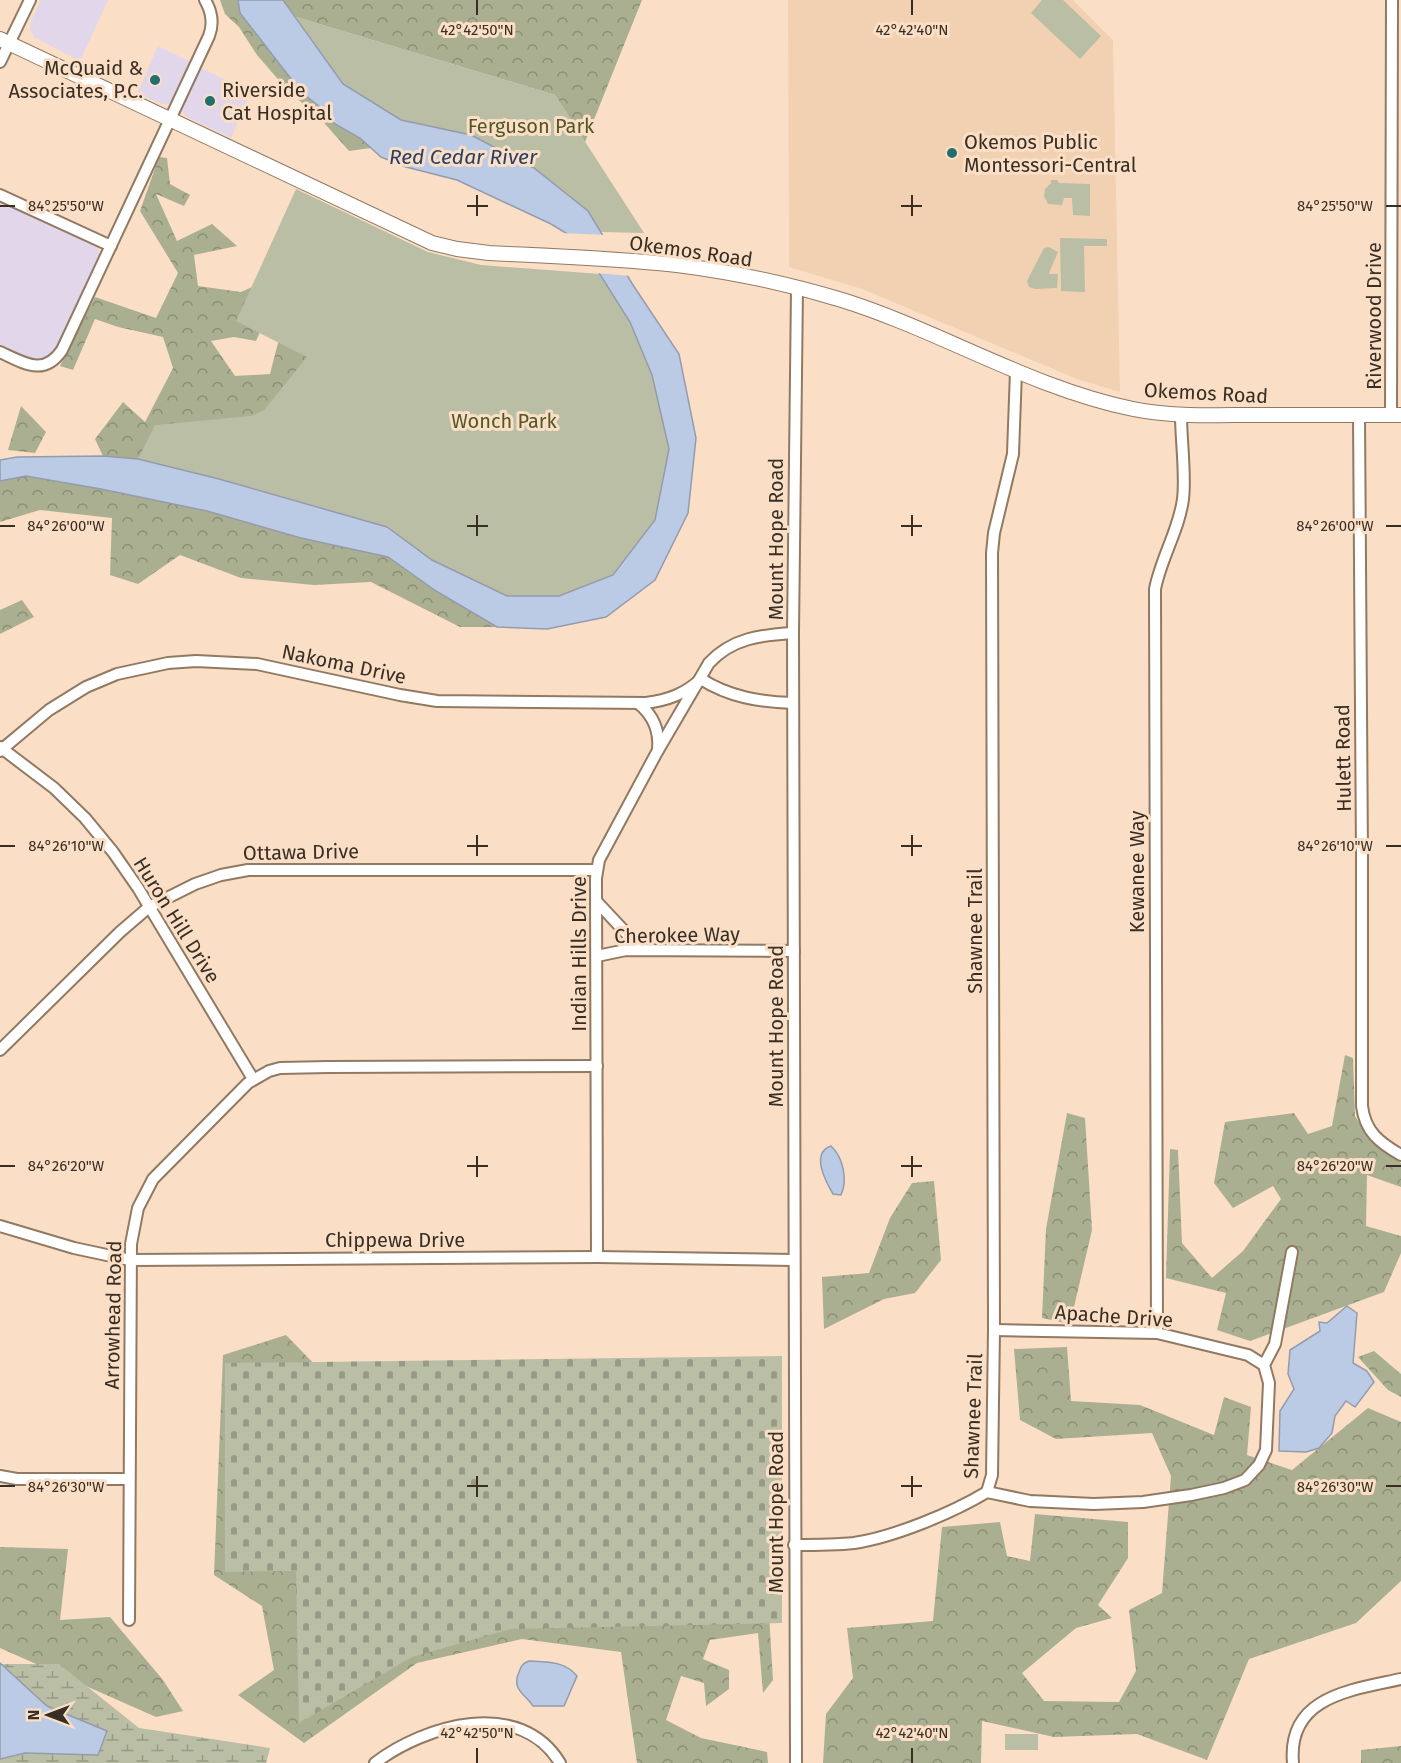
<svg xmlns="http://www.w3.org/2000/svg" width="1401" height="1763" font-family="'Fira Sans',sans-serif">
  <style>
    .commercial { fill: #e1d6ea }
    .built { fill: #f2d1b2 }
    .forest { fill: url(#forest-crowns) }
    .wetland { fill: url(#wetland-marsh) }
    .cemetery { fill: url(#cemetery-stones) }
    .green { fill: #b9bea4 }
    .water { fill: #bbcbe6; stroke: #949cac; stroke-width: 1.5 }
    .pier { fill: #fadfc6 }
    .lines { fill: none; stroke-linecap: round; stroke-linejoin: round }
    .minor-casing { stroke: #917962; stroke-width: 14 }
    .major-casing { stroke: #917962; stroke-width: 16 }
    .minor { stroke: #fff; stroke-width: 10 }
    .major { stroke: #fff; stroke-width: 14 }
    .ticks { fill: none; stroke: #382e24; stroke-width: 2 }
    .poi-dot { fill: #236f70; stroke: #fadfc6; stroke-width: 2 }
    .labels { text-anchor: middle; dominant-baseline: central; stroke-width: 6; stroke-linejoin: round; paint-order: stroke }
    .poi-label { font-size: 20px; fill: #382e24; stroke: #fadfc6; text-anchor: start }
    .park-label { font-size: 20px; fill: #515726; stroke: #fadfc6 }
    .street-label { font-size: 20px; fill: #382e24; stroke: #fadfc6 }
    .water-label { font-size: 21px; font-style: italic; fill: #2a4066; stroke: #fadfc6 }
    .ticks-label { font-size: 15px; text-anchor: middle; fill: #382e24; stroke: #fadfc6; stroke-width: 6; stroke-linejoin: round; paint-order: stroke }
  </style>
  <defs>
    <pattern id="forest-crowns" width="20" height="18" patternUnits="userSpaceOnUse" patternTransform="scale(1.5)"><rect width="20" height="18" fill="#aaaf91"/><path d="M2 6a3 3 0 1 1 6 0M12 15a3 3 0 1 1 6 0" fill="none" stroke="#8b8f76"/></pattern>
    <pattern id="wetland-marsh" width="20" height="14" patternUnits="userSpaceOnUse" patternTransform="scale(1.5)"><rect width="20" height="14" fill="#b9bea4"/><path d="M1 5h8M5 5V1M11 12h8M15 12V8" fill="none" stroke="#979b85"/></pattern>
    <pattern id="cemetery-stones" width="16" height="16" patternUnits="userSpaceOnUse" patternTransform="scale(1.5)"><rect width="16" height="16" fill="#b9bea4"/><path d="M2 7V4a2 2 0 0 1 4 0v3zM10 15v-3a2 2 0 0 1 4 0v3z" fill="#979b85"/></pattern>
  </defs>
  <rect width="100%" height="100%" fill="#fadfc6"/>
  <g class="commercial">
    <path d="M41 0H108L80 61 34 37 30 29 31 21Z"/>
    <path d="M158 46 191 62 171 102 165 105 137 94Z"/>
    <path d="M200 68 251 92 231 138 187 117 183 113 182 106Z"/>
    <path d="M0 201 94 243 99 249V256L54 354 44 361H31L0 347Z"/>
  </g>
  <path class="built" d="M788 0H1073L1113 40 1120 392 1077 379 862 289 789 267Z"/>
  <g class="forest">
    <path d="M220 0H238L240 13 302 93 324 110 335 124 360 138 371 148 349 151 318 116 289 92 257 55 239 27 225 14Z"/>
    <path d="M283 0H642L585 142 555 95 296 17Z"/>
    <path d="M159 157 167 158 170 184 190 195 184 206 156 194 177 241 212 224 237 246 194 255 198 286 241 292 286 272 256 341 234 337 211 341 235 376 270 374 295 277 655 520 103 456 95 439 123 402 145 422 173 368 163 337 118 327 95 319 73 370 60 366 95 297 156 318 178 273 140 211Z"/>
    <path d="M21 406 46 432 35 453 8 450Z"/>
    <path d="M26 476 101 489 207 511 301 538 388 557 436 591 497 627H460L371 582 314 585 241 578 180 555 138 584 110 575 112 518 40 510 0 522V481Z"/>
    <path d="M22 600 34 617 0 634V610Z"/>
    <path d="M1345 1055 1353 1058 1355 1116 1370 1141 1401 1163V1187L1367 1175 1366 1226 1401 1236V1253L1384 1292 1250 1341 1217 1330 1226 1293 1166 1278 1170 1149 1178 1150 1182 1243 1212 1278 1243 1251 1281 1199 1273 1186 1233 1208 1214 1183 1225 1122 1294 1113 1308 1134 1332 1126Z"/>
    <path d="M1067 1113 1085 1118 1092 1230 1070 1324 1042 1318 1046 1229Z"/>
    <path d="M934 1181 941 1260 915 1293 884 1299 824 1329 822 1277 869 1273 890 1218 912 1183Z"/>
    <path d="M286 1335 321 1371 767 1582 773 1680 763 1693 758 1633 710 1640 703 1659 729 1670V1689L706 1706 704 1683 681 1676 666 1720 701 1738 767 1752 768 1763H637L621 1652 522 1639 417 1663 304 1743 238 1695 274 1670 262 1606 214 1575 223 1355Z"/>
    <path d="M1067 1347 1071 1401 1140 1405 1214 1435 1224 1397 1251 1407 1247 1455 1292 1470 1368 1408 1401 1422V1581L1356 1623 1249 1659 1207 1760 1137 1734 1054 1737 982 1721 981 1763H823L826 1714 853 1678 847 1628 933 1621 942 1527 1000 1522 1007 1556 1030 1561 1035 1514 1128 1522V1558L1098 1605 1112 1618 1076 1628 1022 1673 1044 1701 1119 1702 1136 1671 1129 1610 1162 1593 1171 1476 1152 1433 1056 1439 1020 1420 1014 1349Z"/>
    <path d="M1374 1351 1401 1374V1397L1388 1390 1358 1357Z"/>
    <path d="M0 1547 68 1549 60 1620 110 1617 163 1680 183 1711 156 1717 0 1648Z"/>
    <path d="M1401 1746V1763H1361V1750Z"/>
  </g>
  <path class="wetland" d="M1 1664H59L139 1728 270 1748 266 1763H0V1759L25 1753 98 1755 107 1732 47 1706Z"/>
  <path class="cemetery" d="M782 1356V1623L511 1629 412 1657 299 1723 296 1571 225 1572V1363Z"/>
  <g class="green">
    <path d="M1042 0H1063L1101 36 1080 59 1031 13Z"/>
    <path d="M296 17 555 95 644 233 601 232 588 211 471 135 401 120 343 84Z"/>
    <path d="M1051 180H1057L1059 183 1090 184V216L1073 215 1072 198H1064L1062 205 1048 204 1044 196 1045 189 1051 183Z"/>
    <path d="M296 189 428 252 481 265 600 274 630 322 652 374 669 449 655 520 613 575 559 597 507 596 432 560 387 527 219 479 138 459 155 425 251 416 264 410 307 357 236 321Z"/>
    <path d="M1060 238 1107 239V246H1084L1085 292 1061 291Z"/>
    <path d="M1049 247 1058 252 1049 273 1050 274H1058L1057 288 1035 289 1029 287 1027 281 1044 248Z"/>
    <rect x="1005" y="1734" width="33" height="16"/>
  </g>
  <g class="water">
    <path d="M238 0H283L343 84 401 120 471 135 534 168 588 211 633 285 679 354 696 438 688 513 655 580 606 617 547 629 497 627 436 591 388 557 301 538 207 511 101 489 26 476 0 481V460L17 457 103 456 138 459 219 479 387 527 432 560 507 596H559L613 575 655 520 669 449 652 375 630 322 579 241 551 224 457 180 406 167 381 157 360 138 335 124 324 110 302 93 240 13Z"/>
    <path d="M831 1146C843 1157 848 1180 841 1195L833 1194C826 1182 810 1153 831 1146Z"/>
    <path d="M1347 1306 1357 1313 1353 1363 1367 1371 1374 1382 1355 1407 1346 1401 1335 1416 1332 1433 1319 1448 1306 1452 1279 1451 1280 1411 1294 1389 1288 1374 1290 1350 1320 1331 1319 1322 1327 1323Z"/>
    <path d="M529 1661C547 1662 565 1661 577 1676L564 1706H533C525 1694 511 1689 519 1672 521 1666 523 1663 529 1661Z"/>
    <path d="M0 1663 47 1706 107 1731 98 1755 25 1753 0 1759Z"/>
  </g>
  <path class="pier" d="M561 233 606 235 631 276 596 273 577 243Z"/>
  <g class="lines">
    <g class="minor-casing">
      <g id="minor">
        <path d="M0 62 30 0"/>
        <path d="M0 195 111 246"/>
        <path d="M0 352C24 363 44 377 62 350L209 36C214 23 212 12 205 0"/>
        <path d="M1359 415 1362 856V1106C1365 1132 1380 1143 1401 1155"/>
        <path d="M1391 415 1392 0"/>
        <path d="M638 703C653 715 660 730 658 750"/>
        <path d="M0 747 54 788 85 818 113 852 138 888 253 1079"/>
        <path d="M0 751 49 710 86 687 117 674 168 663 196 661 257 664 400 695 437 701 646 703C668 700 685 694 701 679 729 697 760 702 793 703"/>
        <path d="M597 902 642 950"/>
        <path d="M597 956 626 950 794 951"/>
        <path d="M0 1050 120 932 149 907 195 884 221 875 248 870H597"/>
        <path d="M0 1226 74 1248 130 1260 597 1257 794 1260"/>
        <path d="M597 1257 596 878 599 860 657 752 709 663C732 638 761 635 793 633"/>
        <path d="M994 1330 1157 1333 1248 1355 1264 1365"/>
        <path d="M1157 1333 1155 589C1161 558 1179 530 1183 499 1186 476 1181 440 1181 415"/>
        <path d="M0 1476 17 1479H129"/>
        <path d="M987 1492 992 1475 994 1330 992 553 994 533 1013 454 1016 371"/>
        <path d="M794 1545C814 1545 835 1545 854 1543 894 1537 952 1513 987 1492L1030 1501 1094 1504 1143 1502 1191 1495 1224 1488 1245 1480 1259 1465 1266 1450 1269 1383 1264 1365 1275 1344 1292 1252"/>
        <path d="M129 1620 131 1244 138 1208 153 1179 248 1083 269 1071 280 1068 328 1067 597 1066"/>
        <path d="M375 1763C425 1725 520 1697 560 1763"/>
        <path d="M796 1763 793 633 797 288"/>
        <path d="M1293 1763C1287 1696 1352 1690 1401 1679"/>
      </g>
    </g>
    <g class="major-casing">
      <path id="major" d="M0 39 432 243 457 249 489 253C551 256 614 258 677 265 732 272 789 284 842 300 941 331 1031 388 1133 409 1173 417 1214 415 1255 415 1304 415 1352 415 1401 415"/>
    </g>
    <use href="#minor" class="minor"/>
    <use href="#major" class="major"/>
  </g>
  <path class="ticks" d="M477 0V15M912 0V15M477 195V216M912 195V216M0 206H15M467 206H488M901 206H922M1386 206H1401M477 515V536M912 515V536M0 526H15M467 526H488M901 526H922M1386 526H1401M477 835V856M912 835V856M0 846H15M467 846H488M901 846H922M1386 846H1401M477 1156V1177M912 1156V1177M0 1166H15M467 1166H488M901 1166H922M1386 1166H1401M477 1476V1497M912 1476V1497M0 1486H15M467 1486H488M901 1486H922M1386 1486H1401M477 1748V1763M912 1748V1763"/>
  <g class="poi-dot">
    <circle cx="155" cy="80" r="6"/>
    <circle cx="210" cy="101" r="6"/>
    <circle cx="952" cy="153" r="6"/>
  </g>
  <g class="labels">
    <g class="poi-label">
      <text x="143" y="68" text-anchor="end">McQuaid &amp;<tspan x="143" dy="23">Associates, P.C.</tspan></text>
      <text x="222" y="90">Riverside<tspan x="222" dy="23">Cat Hospital</tspan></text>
      <text x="964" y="142">Okemos Public<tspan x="964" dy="23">Montessori-Central</tspan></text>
    </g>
    <g class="park-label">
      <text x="531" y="126">Ferguson Park</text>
      <text x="504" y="421">Wonch Park</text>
    </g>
    <g class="street-label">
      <text transform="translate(691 251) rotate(8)">Okemos Road</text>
      <text transform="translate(1374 316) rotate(-90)">Riverwood Drive</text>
      <text transform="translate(1206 393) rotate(3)">Okemos Road</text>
      <text transform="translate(776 539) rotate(-90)">Mount Hope Road</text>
      <text transform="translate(344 664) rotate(12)">Nakoma Drive</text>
      <text transform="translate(1343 758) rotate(-91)">Hulett Road</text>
      <text transform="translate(301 852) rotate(-1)">Ottawa Drive</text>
      <text transform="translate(1137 872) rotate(-90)">Kewanee Way</text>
      <text transform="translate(177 920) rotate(58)">Huron Hill Drive</text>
      <text transform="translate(975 931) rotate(-90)">Shawnee Trail</text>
      <text transform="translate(677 935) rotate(-1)">Cherokee Way</text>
      <text transform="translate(579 954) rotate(-90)">Indian Hills Drive</text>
      <text transform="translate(776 1026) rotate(-90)">Mount Hope Road</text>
      <text x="395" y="1240">Chippewa Drive</text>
      <text transform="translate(113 1315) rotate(-89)">Arrowhead Road</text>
      <text transform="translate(1114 1316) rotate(4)">Apache Drive</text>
      <text transform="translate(973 1416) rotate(-88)">Shawnee Trail</text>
      <text transform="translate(776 1512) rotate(-90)">Mount Hope Road</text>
    </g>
    <g class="water-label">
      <text x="463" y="157">Red Cedar River</text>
    </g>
  </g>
  <g class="ticks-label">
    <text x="477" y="35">42°42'50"N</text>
    <text x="912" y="35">42°42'40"N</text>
    <text x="1335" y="211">84°25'50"W</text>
    <text x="66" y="211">84°25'50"W</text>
    <text x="1335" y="531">84°26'00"W</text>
    <text x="66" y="531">84°26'00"W</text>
    <text x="1335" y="851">84°26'10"W</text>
    <text x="66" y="851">84°26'10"W</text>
    <text x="1335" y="1171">84°26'20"W</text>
    <text x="66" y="1171">84°26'20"W</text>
    <text x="1335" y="1492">84°26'30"W</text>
    <text x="66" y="1492">84°26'30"W</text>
    <text x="477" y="1738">42°42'50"N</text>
    <text x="912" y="1738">42°42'40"N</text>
  </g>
  <g transform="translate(48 1715) rotate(270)" stroke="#fadfc6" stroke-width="4.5" paint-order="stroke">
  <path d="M0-4.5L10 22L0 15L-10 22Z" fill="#382e24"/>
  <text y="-9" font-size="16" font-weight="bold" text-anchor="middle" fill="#382e24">N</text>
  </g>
</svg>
